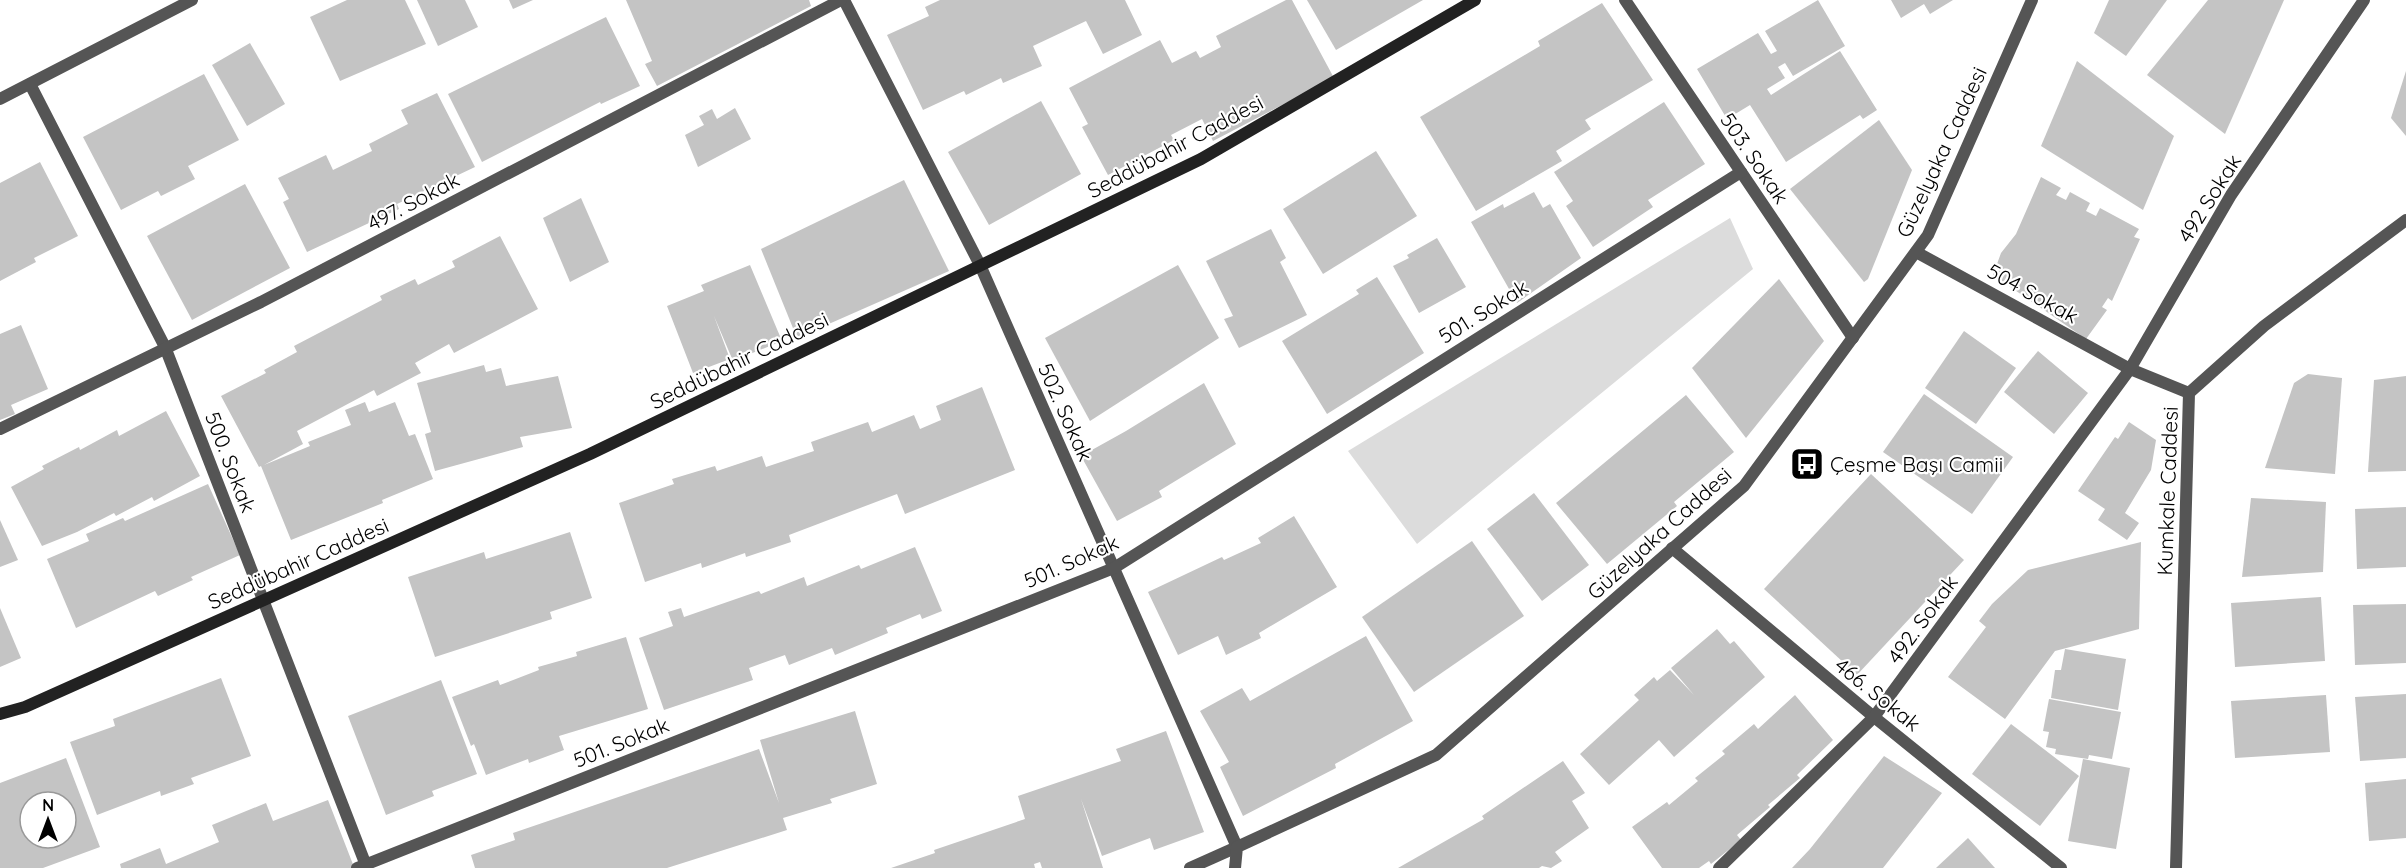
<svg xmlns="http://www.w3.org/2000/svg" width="2406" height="868" font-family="Quicksand,sans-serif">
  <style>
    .green { fill: #dcdcdc }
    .building { fill: #c4c4c4; fill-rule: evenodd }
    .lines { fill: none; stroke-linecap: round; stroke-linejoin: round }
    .street { stroke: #555; stroke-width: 12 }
    .secondary { stroke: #222; stroke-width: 12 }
    .labels { text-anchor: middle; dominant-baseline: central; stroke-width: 4.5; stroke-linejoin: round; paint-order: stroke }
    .street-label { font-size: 21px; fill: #000; stroke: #fff }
    .poi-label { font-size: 21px; fill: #000; stroke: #fff; text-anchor: start }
  </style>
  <rect width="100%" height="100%" fill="#fff"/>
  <path class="green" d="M1730 218 1753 269 1417 544 1348 451Z"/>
  <g class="building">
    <path d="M347 0H405L426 44 340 81 310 17Z"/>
    <path d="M417 0H465L478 27 438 46Z"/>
    <path d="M509 0H533L513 9Z"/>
    <path d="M626 0H809L811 6 657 86 645 64 652 61Z"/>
    <path d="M940 0H1125L1142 35 1103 54 1086 21 1033 46 1042 66 1003 83 1001 78 966 95 964 91 923 110 887 35 929 16 925 7Z"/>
    <path d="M1286 0H1292L1334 78 1213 141 1202 119 1171 135 1174 140 1108 175 1082 127 1088 124 1069 88 1160 40 1172 63 1196 51 1200 58 1221 47 1216 36Z"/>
    <path d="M1307 0H1423L1336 50Z"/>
    <path d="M1818 0 1845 46 1793 76 1785 63 1778 67 1785 78 1767 89 1771 95 1840 51 1877 110 1863 119 1860 115 1786 162 1750 105 1727 119 1697 69 1758 33 1771 54 1777 51 1765 31Z"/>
    <path d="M1891 0H1953L1930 14 1924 4 1901 18Z"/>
    <path d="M2109 0H2167L2126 56 2094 33Z"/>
    <path d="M2208 0H2284L2225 134 2147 75Z"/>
    <path d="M1602 3 1653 80 1585 120 1591 129 1556 151 1562 161 1476 211 1420 117 1540 46 1538 41Z"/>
    <path d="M606 17 640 86 601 104 600 102 482 162 448 94Z"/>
    <path d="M250 43 285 104 247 126 212 65Z"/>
    <path d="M2077 61 2174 136 2143 210 2041 146Z"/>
    <path d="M2406 71V136L2391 118Z"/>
    <path d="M204 74 239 140 188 166 195 179 161 196 158 191 121 210 83 137Z"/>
    <path d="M437 93 475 167 397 204 399 209 307 252 283 202 289 199 278 178 326 155 333 170 372 151 369 144 408 124 401 110Z"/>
    <path d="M1041 101 1081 174 989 225 948 152Z"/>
    <path d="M1664 102 1705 164 1648 200 1653 207 1593 247 1566 206 1573 201 1554 172Z"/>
    <path d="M735 108 751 139 698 167 685 135 704 125 699 116 712 109 717 119Z"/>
    <path d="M1879 120 1912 170 1868 279 1864 282 1790 189Z"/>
    <path d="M1376 151 1417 216 1323 274 1283 209Z"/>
    <path d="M40 162 78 236 34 258 36 262 0 281V183Z"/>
    <path d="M2041 177 2061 188 2056 195 2066 200 2070 192 2090 203 2086 211 2096 216 2100 208 2139 229 2134 237 2140 239 2112 301 2108 298 2102 307 2107 310 2086 339 1993 275 2001 253 2016 234Z"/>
    <path d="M904 180 949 271 797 338 761 249Z"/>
    <path d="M245 184 290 268 192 320 147 236Z"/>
    <path d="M1534 192 1543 208 1550 204 1581 258 1517 303 1471 222 1503 204 1504 208Z"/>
    <path d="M581 198 609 262 570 282 543 218Z"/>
    <path d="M1271 229 1286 258 1280 262 1307 315 1239 348 1224 319 1233 316 1206 261Z"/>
    <path d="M500 236 538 309 454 353 449 344 415 363 421 373 377 396 374 390 297 431 303 444 264 465 310 446 308 442 351 425 345 410 365 402 369 412 395 402 409 436 415 434 433 479 382 500 383 503 291 540 261 466 259 467 221 396 266 373 264 370 297 352 294 346 382 300 380 296 415 279 418 285 455 267 452 261Z"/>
    <path d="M1437 238 1466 287 1419 313 1393 266 1409 258 1407 255Z"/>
    <path d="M750 265 782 341 733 361 714 316 730 359 693 373 667 306 704 291 701 285Z"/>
    <path d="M1178 265 1219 338 1090 421 1045 338Z"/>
    <path d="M1377 277 1424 353 1327 414 1282 341 1359 294 1356 290Z"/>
    <path d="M1779 279 1824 341 1746 438 1692 368Z"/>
    <path d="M21 325 48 389 11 405 15 414 0 420V334Z"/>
    <path d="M1964 331 2016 368 1976 424 1925 388Z"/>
    <path d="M2038 351 2088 393 2054 434 2004 392Z"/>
    <path d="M484 365 486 372 501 368 506 386 558 376 572 428 520 437 523 447 435 471 425 434 431 432 417 383Z"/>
    <path d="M2308 374 2342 378 2335 474 2265 468 2294 383Z"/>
    <path d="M2406 376V471L2368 472 2374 380Z"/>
    <path d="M1204 383 1236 444 1159 491 1162 497 1117 521 1081 456 1126 431Z"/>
    <path d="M982 387 1015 470 905 514 897 494 789 535 791 542 746 557 745 553 702 568 701 563 645 582 619 503 674 484 672 479 715 466 717 471 762 456 766 467 814 451 811 442 868 422 872 432 914 415 920 429 941 420 936 406Z"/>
    <path d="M1924 394 2013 457 1972 514 1883 452Z"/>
    <path d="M1686 395 1734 452 1674 502 1677 506 1607 564 1556 503Z"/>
    <path d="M166 411 200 476 154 501 152 497 116 516 114 513 77 532 42 546 11 487 44 469 42 466 79 447 80 450 117 430 119 436Z"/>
    <path d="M2129 422 2156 440 2151 470 2125 513 2139 523 2127 540 2098 520 2105 509 2078 491 2115 437 2118 439Z"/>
    <path d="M1871 474 1964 560 1857 675 1764 589Z"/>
    <path d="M208 484 240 555 191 577 193 580 158 596 155 591 76 628 47 559 89 541 86 534 123 518 125 521Z"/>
    <path d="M1534 493 1589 565 1542 601 1487 529Z"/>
    <path d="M2251 498 2326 502 2323 572 2242 577Z"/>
    <path d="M2406 507V567L2357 569 2355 509Z"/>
    <path d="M1294 516 1337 587 1259 633 1261 638 1226 655 1218 636 1178 655 1148 592 1222 557 1224 560 1261 543 1258 538Z"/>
    <path d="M0 520 18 560 0 567Z"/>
    <path d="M570 532 592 598 550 612 552 619 435 657 408 577 484 552 486 559Z"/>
    <path d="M1472 541 1524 616 1414 692 1362 617Z"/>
    <path d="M2141 542 2139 629 2055 651 2005 719 1948 677 1986 627 1979 621 1992 604 2028 570Z"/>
    <path d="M915 547 942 611 922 619 920 614 886 628 888 633 835 655 832 648 789 665 785 655 749 668 753 680 664 710 639 638 673 626 668 612 681 608 684 617 759 591 761 594 804 577 807 586 859 565 861 569Z"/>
    <path d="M2321 597 2325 661 2235 667 2231 603Z"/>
    <path d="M2406 604V663L2355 665 2353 605Z"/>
    <path d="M0 608 21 658 0 667Z"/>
    <path d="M1717 629 1730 644 1734 641 1765 677 1674 757 1659 740 1609 785 1580 754 1639 700 1634 695 1654 677 1657 681 1670 670 1694 695 1671 668Z"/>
    <path d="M1366 636 1413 721 1335 764 1336 768 1243 816 1220 767 1229 762 1200 711 1242 688 1250 701Z"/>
    <path d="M626 637 648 709 559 736 564 750 529 763 528 759 486 775 474 744 471 746 452 697 498 680 500 685 539 670 538 667 577 656 576 652Z"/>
    <path d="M2065 649 2126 659 2118 710 2051 698 2055 670H2061Z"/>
    <path d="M221 678 251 756 191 778 194 784 161 796 160 791 97 815 70 742 115 726 113 719Z"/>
    <path d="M441 680 477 774 432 791 434 796 386 815 348 716Z"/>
    <path d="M2406 694V758L2360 761 2355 697Z"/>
    <path d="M1795 695 1833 740 1797 775 1800 778 1768 805 1770 807 1737 835 1741 840 1711 864 1709 861 1699 868H1662L1632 827 1667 802 1669 805 1698 781 1695 778 1725 754 1722 751 1754 724 1758 729Z"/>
    <path d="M2326 695 2330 752 2235 758 2231 701Z"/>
    <path d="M2049 699 2121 712 2112 759 2089 755 2088 759 2055 754 2056 749 2046 747 2049 732 2043 731Z"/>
    <path d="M855 711 877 784 830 799 832 803 783 818 787 830 667 868H475L471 855 515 840 513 833 759 749 779 803 760 740Z"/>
    <path d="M2011 724 2079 776 2040 826 1972 774Z"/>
    <path d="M1166 731 1204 832 1154 850 1150 838 1102 856 1081 799 1103 868H1042L1040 862 1034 864 1035 868H891L935 853 934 850 1025 819 1018 796 1121 761 1116 749Z"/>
    <path d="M1884 756 1942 793 1883 868H1792L1810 849Z"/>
    <path d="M66 758 100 847 43 868H0V783ZM30 802H66V838H30Z"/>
    <path d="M2083 759 2130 768 2116 849 2068 841Z"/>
    <path d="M1563 761 1585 793 1572 801 1589 828 1555 852 1562 861 1551 868 1542 866 1539 868H1398L1484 819 1482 816Z"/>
    <path d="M2406 779V838L2369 841 2365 783Z"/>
    <path d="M328 800 354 867 351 868H121L120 864 160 848 166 864 219 842 212 825 266 803 273 821Z"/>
    <path d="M1968 838 1995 868H1936Z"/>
  </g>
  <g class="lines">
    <g class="street">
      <path d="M844 0 980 265 1237 847 1190 868"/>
      <path d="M1625 0 1853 338"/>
      <path d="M30 84 165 347 367 868"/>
      <path d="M0 99 192 0"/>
      <path d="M1916 252 2130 369 2189 393"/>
      <path d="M0 429 261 302 841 0"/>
      <path d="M1672 548 1874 717 2061 868"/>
      <path d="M357 868 1114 568 1741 172"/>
      <path d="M1235 868 1237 847 1436 755 1744 486 1928 235 2032 0"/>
      <path d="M1719 868 1874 717 2130 369 2231 195 2364 0"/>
      <path d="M2176 868 2189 393 2264 326 2406 220"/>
    </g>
    <path class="secondary" d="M0 714 25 707 590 454 1201 159 1475 0"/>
  </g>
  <defs>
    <g id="bus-square" transform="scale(1.725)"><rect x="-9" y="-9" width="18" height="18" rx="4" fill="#000" stroke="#fff"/><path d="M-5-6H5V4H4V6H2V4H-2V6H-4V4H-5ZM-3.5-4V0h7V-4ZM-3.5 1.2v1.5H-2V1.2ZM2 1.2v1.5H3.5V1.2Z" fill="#fff"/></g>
  </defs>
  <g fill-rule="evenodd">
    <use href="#bus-square" x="1807" y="464"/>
  </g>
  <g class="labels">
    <g class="street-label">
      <text transform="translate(1175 146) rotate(-28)">Seddübahir Caddesi</text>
      <text transform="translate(1941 152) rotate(-65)">Güzelyaka Caddesi</text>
      <text transform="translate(1755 158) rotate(56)">503. Sokak</text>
      <text transform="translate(2209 198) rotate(-58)">492 Sokak</text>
      <text transform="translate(413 201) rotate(-28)">497. Sokak</text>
      <text transform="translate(2033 293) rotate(29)">504 Sokak</text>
      <text transform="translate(1483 311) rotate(-32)">501. Sokak</text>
      <text transform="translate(739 360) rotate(-26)">Seddübahir Caddesi</text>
      <text transform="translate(1066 412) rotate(66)">502. Sokak</text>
      <text transform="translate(231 462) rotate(69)">500. Sokak</text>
      <text transform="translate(2167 491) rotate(-88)">Kumkale Caddesi</text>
      <text transform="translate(1659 533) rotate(-42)">Güzelyaka Caddesi</text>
      <text transform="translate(1071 561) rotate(-24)">501. Sokak</text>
      <text transform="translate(298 563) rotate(-24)">Seddübahir Caddesi</text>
      <text transform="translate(1922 619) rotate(-54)">492. Sokak</text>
      <text transform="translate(1878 694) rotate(39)">466. Sokak</text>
      <text transform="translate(621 742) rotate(-22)">501. Sokak</text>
    </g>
    <g class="poi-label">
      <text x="1830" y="464">Çeşme Başı Camii</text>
    </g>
  </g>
  <g transform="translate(48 820)"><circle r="28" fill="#ffffff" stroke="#999999" stroke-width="1.5"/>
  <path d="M0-4.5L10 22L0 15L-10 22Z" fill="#000000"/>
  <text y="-9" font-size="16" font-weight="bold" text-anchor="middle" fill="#000000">N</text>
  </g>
</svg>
